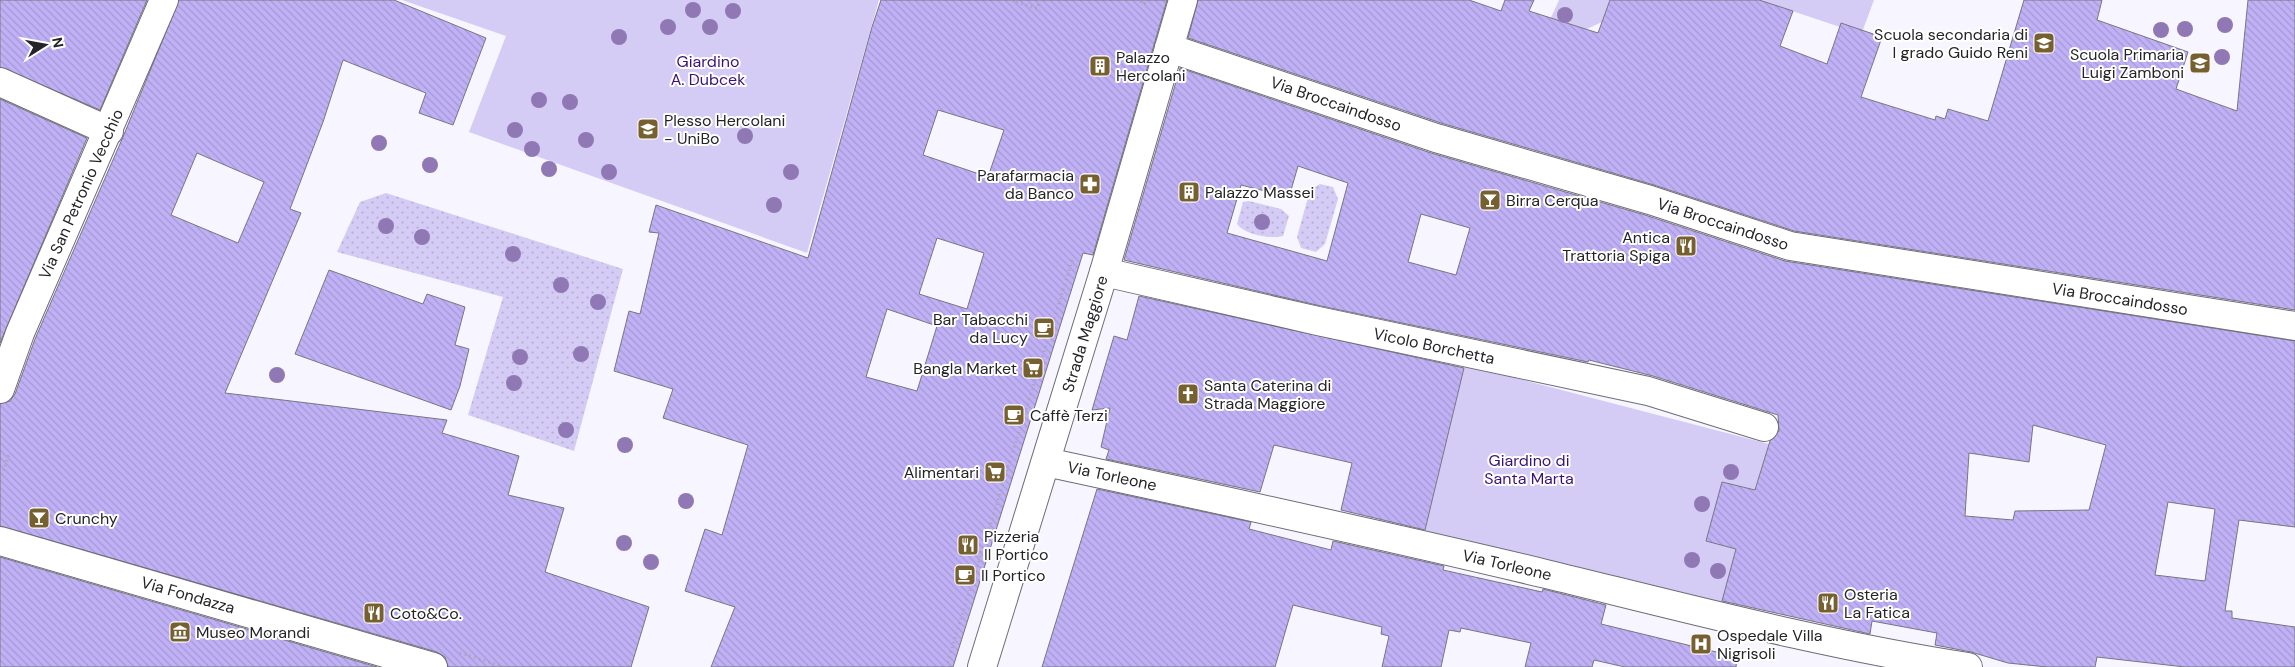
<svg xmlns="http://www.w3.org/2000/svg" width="2295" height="667" font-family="'DM Sans',sans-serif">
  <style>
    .grass { fill: url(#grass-dots) }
    .garden { fill: #d4ccf5 }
    .building { fill: url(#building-back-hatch); stroke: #77767f; fill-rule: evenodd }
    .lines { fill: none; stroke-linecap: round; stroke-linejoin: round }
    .minor-casing { stroke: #6f6d76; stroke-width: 30 }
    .path { stroke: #a4a2aa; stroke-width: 3; stroke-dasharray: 1 4; stroke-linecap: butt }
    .minor { stroke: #fff; stroke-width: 28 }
    .tree { fill: #8f78b3 }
    .labels { text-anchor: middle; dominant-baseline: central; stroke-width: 4; stroke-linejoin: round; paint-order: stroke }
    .poi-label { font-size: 16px; fill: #242327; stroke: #fff; text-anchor: start }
    .park-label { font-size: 16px; fill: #3a1275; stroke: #fff }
    .street-label { font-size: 16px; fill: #242327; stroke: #fff }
  </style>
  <defs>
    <pattern id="grass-dots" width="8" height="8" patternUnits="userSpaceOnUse" patternTransform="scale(1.25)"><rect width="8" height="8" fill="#d4ccf5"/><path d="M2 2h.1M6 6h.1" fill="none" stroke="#b6afd2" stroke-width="1.8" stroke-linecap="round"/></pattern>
    <pattern id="building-back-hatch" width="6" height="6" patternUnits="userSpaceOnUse" patternTransform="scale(1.25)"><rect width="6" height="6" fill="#c0b1f6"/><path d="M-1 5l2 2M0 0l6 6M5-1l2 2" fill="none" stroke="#a598d3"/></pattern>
  </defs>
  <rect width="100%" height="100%" fill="#f7f5ff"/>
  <g class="grass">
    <path d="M1320 184 1333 187 1338 199 1325 244 1316 252 1301 248 1297 237 1310 190Z"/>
    <path d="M386 193 623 269 574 451 468 415 503 297 337 252 360 202Z"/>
    <path d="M1249 201 1281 209 1289 216 1283 236C1270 239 1245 235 1237 224L1243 202Z"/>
  </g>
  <g class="garden">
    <path d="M402 0H879L807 253 469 132 506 36Z"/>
    <path d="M1559 0H1610L1602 22 1578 33 1549 22Z"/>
    <path d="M1759 0H1874L1861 35 1858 29 1841 23 1840 27Z"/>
    <path d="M1465 365 1769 444 1755 490 1722 482 1707 541 1738 549 1721 605 1425 531Z"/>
  </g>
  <g class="building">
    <path d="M0 0H147L100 110 0 67Z"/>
    <path d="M179 0H394L486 38 453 125 419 113 426 93 343 60 323 122 290 209 301 213 225 393 447 420 442 433 519 456 508 495 564 508 545 572 649 607 631 667H448L445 657 437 652 0 526V404L10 401 15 394 35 339 123 137ZM197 153 264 182 238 243 171 215Z"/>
    <path d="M881 0H1167L1093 255 1083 253 953 667H711L735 607 685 591 705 529 722 535 748 445 663 418 673 389 614 371 629 311 640 314 659 233 649 232 656 205 808 258 872 27ZM938 110 1004 130 988 177 923 155ZM937 238 984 253 967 309 919 294ZM887 309 937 326 917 391 866 377Z"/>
    <path d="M1198 0H1469L1501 11 1505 0H1534L1529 11 1598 33 1610 0H1759L1793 11 1780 46 1827 64 1841 23 1882 37 1861 97 1935 120 1936 116 1945 119 1948 109 1988 121 2024 0H2102L2097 20 2188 52 2176 89 2237 111 2248 0H2295V310L1794 231 1654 185 1441 123 1188 38Z"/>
    <path d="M1180 68 1431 153 1645 215 1785 261 2295 341V527L2239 520 2225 611H2232V618L2295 627V667H2185L2097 657 2095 667H2047L2008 663 1971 652 1935 645 1937 633 1872 621 1870 634 1722 601 1736 549 1706 541 1722 482 1755 490 1770 441 1779 431 1778 415 1653 376 1589 360 1588 362 1321 306 1124 260ZM1298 166 1348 183 1327 261 1227 233 1241 185 1289 197ZM1421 214 1470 228 1456 275 1408 262ZM2033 425 2106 445 2089 510 2015 511 2013 520 1965 516 1969 453 2029 462ZM2168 502 2215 509 2205 581 2155 575Z"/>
    <path d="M0 99 87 138 0 343Z"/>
    <path d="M329 270 423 304 427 294 465 307 455 345 469 349 460 386 451 410 295 354Z"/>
    <path d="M1139 296 1464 368 1425 530 1341 510 1352 463 1274 445 1260 492 1106 459 1109 450 1101 447 1110 408 1092 410 1114 336 1127 340Z"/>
    <path d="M1097 489 1251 522 1249 529 1331 550 1333 541 1444 566 1443 570 1542 592 1543 589 1606 605 1601 624 1737 657 1736 667H1625L1594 660 1592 667H1525L1531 643 1461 628 1460 632 1449 630 1441 667H1382L1389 636 1381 634 1382 627 1293 605 1275 667H1042Z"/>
    <path d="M0 557 377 667H0Z"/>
  </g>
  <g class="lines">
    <g class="minor-casing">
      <g id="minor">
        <path d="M1169 48 1436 138 1650 200 1790 246 2295 326"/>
        <path d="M0 82 109 131"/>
        <path d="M1104 272 1318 321 1648 391 1764 427"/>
        <path d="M0 389 20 333 164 0"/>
        <path d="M1046 462C1213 498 1380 534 1546 574 1686 608 1825 645 1968 667"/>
        <path d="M0 541 433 667"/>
        <path d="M982 667 1104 272 1183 0"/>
      </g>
    </g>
    <g class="path">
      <path d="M1012 0 1037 9 1040 0"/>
      <path d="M1135 0 1145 3 1146 0"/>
      <path d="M0 480 10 452"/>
      <path d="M460 653 505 667"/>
      <path d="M946 667 1073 258"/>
    </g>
    <use href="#minor" class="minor"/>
  </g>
  <g class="tree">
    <circle cx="693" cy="10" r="8"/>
    <circle cx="733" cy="11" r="8"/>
    <circle cx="1565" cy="15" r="8"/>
    <circle cx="2225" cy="25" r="8"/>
    <circle cx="668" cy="27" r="8"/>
    <circle cx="710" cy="27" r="8"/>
    <circle cx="2185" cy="29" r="8"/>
    <circle cx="2161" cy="30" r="8"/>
    <circle cx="619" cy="37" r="8"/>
    <circle cx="2222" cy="57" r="8"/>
    <circle cx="539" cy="100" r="8"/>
    <circle cx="570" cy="102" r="8"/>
    <circle cx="515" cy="130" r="8"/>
    <circle cx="745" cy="136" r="8"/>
    <circle cx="586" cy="140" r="8"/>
    <circle cx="379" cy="143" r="8"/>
    <circle cx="532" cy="149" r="8"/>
    <circle cx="430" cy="165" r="8"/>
    <circle cx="549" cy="169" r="8"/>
    <circle cx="609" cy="172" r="8"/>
    <circle cx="791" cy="172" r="8"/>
    <circle cx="774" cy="205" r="8"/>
    <circle cx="1262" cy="222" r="8"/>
    <circle cx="386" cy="226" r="8"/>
    <circle cx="422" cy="237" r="8"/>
    <circle cx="513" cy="254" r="8"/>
    <circle cx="561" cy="285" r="8"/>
    <circle cx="598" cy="302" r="8"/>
    <circle cx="581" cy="354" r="8"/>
    <circle cx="520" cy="357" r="8"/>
    <circle cx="277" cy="375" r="8"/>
    <circle cx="514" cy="383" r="8"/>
    <circle cx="566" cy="430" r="8"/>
    <circle cx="625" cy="445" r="8"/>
    <circle cx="1731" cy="472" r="8"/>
    <circle cx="686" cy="501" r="8"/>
    <circle cx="1702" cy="504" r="8"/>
    <circle cx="624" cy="543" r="8"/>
    <circle cx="1692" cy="560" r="8"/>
    <circle cx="651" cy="562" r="8"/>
    <circle cx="1718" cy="571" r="8"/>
  </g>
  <defs>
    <g id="school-square" transform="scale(1.125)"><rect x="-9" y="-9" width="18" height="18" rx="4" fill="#776030" stroke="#fff"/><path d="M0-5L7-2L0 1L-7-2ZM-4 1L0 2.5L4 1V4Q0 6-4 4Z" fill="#fff"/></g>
    <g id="building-square" transform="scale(1.125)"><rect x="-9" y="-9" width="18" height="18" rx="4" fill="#776030" stroke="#fff"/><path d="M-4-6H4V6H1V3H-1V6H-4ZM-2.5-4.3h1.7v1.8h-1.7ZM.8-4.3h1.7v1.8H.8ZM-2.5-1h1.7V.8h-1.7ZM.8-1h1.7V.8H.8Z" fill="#fff"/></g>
    <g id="university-square" transform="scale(1.125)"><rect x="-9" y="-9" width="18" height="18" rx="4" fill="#776030" stroke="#fff"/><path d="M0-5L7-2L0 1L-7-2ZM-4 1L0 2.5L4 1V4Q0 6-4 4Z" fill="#fff"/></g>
    <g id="pharmacy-square" transform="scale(1.125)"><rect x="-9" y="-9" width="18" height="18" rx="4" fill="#776030" stroke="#fff"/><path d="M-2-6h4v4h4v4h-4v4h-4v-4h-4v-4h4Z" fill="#fff"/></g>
    <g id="bar-square" transform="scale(1.125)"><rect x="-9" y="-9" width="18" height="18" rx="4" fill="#776030" stroke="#fff"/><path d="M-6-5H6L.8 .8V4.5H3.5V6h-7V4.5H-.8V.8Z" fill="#fff"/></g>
    <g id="restaurant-square" transform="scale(1.125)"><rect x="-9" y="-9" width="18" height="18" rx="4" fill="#776030" stroke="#fff"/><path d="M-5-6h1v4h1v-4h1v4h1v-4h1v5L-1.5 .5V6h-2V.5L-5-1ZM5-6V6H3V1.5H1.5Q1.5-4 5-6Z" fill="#fff"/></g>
    <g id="cafe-square" transform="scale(1.125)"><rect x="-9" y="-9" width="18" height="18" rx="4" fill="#776030" stroke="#fff"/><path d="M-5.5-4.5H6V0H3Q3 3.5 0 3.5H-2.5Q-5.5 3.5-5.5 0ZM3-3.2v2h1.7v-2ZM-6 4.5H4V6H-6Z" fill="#fff"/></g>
    <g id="supermarket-square" transform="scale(1.125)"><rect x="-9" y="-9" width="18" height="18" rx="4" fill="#776030" stroke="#fff"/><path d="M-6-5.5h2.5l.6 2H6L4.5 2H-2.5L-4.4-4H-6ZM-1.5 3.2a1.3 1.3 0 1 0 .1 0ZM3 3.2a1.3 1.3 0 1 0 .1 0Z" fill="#fff"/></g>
    <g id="church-square" transform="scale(1.125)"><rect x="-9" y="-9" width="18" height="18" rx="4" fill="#776030" stroke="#fff"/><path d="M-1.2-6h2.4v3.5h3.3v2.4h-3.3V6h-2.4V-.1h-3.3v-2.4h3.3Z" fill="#fff"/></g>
    <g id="museum-square" transform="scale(1.125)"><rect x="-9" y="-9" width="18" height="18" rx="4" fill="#776030" stroke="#fff"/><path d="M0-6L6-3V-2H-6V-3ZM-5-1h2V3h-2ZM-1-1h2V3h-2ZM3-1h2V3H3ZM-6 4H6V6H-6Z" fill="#fff"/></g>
    <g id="hospital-square" transform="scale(1.125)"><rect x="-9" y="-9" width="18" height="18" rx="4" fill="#776030" stroke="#fff"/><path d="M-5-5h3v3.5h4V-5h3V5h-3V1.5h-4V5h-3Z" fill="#fff"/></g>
  </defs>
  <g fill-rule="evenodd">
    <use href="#school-square" x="2044" y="43"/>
    <use href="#school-square" x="2200" y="63"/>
    <use href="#building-square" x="1100" y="66"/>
    <use href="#university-square" x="648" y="129"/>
    <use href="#pharmacy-square" x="1090" y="184"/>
    <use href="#building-square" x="1189" y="192"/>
    <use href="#bar-square" x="1490" y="200"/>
    <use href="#restaurant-square" x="1686" y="246"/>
    <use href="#cafe-square" x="1044" y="328"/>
    <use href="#supermarket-square" x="1033" y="368"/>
    <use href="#church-square" x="1188" y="394"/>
    <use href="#cafe-square" x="1014" y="415"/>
    <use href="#supermarket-square" x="995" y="472"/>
    <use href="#bar-square" x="39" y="518"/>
    <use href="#restaurant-square" x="968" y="545"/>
    <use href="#cafe-square" x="965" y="575"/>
    <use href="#restaurant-square" x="1828" y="603"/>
    <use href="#restaurant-square" x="374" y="613"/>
    <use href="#museum-square" x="180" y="632"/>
    <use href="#hospital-square" x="1701" y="644"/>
  </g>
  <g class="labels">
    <g class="poi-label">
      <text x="2028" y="34" text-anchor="end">Scuola secondaria di<tspan x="2028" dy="18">I grado Guido Reni</tspan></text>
      <text x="2184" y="54" text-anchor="end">Scuola Primaria<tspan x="2184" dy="18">Luigi Zamboni</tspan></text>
      <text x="1116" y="57">Palazzo<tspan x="1116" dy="18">Hercolani</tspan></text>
      <text x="664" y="120">Plesso Hercolani<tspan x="664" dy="18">- UniBo</tspan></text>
      <text x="1074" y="175" text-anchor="end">Parafarmacia<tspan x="1074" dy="18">da Banco</tspan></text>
      <text x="1205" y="192">Palazzo Massei</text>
      <text x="1506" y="200">Birra Cerqua</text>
      <text x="1670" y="237" text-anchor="end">Antica<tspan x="1670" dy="18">Trattoria Spiga</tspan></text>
      <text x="1028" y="319" text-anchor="end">Bar Tabacchi<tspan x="1028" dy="18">da Lucy</tspan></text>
      <text x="1017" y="368" text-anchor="end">Bangla Market</text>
      <text x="1204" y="385">Santa Caterina di<tspan x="1204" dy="18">Strada Maggiore</tspan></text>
      <text x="1030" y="415">Caffè Terzi</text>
      <text x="979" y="472" text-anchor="end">Alimentari</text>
      <text x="55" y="518">Crunchy</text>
      <text x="984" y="536">Pizzeria<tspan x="984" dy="18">Il Portico</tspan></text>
      <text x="981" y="575">Il Portico</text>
      <text x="1844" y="594">Osteria<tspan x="1844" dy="18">La Fatica</tspan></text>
      <text x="390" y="613">Coto&amp;Co.</text>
      <text x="196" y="632">Museo Morandi</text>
      <text x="1717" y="635">Ospedale Villa<tspan x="1717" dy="18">Nigrisoli</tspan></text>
    </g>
    <g class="park-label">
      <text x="708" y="61">Giardino<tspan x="708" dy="18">A. Dubcek</tspan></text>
      <text x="1529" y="460">Giardino di<tspan x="1529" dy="18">Santa Marta</tspan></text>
    </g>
    <g class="street-label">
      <text transform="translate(1336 104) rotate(19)">Via Broccaindosso</text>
      <text transform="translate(81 194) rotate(-66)">Via San Petronio Vecchio</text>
      <text transform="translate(1723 224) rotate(18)">Via Broccaindosso</text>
      <text transform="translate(2120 299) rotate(9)">Via Broccaindosso</text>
      <text transform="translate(1085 334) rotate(-73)">Strada Maggiore</text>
      <text transform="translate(1434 346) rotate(12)">Vicolo Borchetta</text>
      <text transform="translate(1112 476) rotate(12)">Via Torleone</text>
      <text transform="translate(1507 565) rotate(13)">Via Torleone</text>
      <text transform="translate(188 595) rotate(16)">Via Fondazza</text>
    </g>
  </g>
  <g transform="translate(45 45) rotate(79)" stroke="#ffffff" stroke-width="4" paint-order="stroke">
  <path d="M0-4L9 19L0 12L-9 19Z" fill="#242327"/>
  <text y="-8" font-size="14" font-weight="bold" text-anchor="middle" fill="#242327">N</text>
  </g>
</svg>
